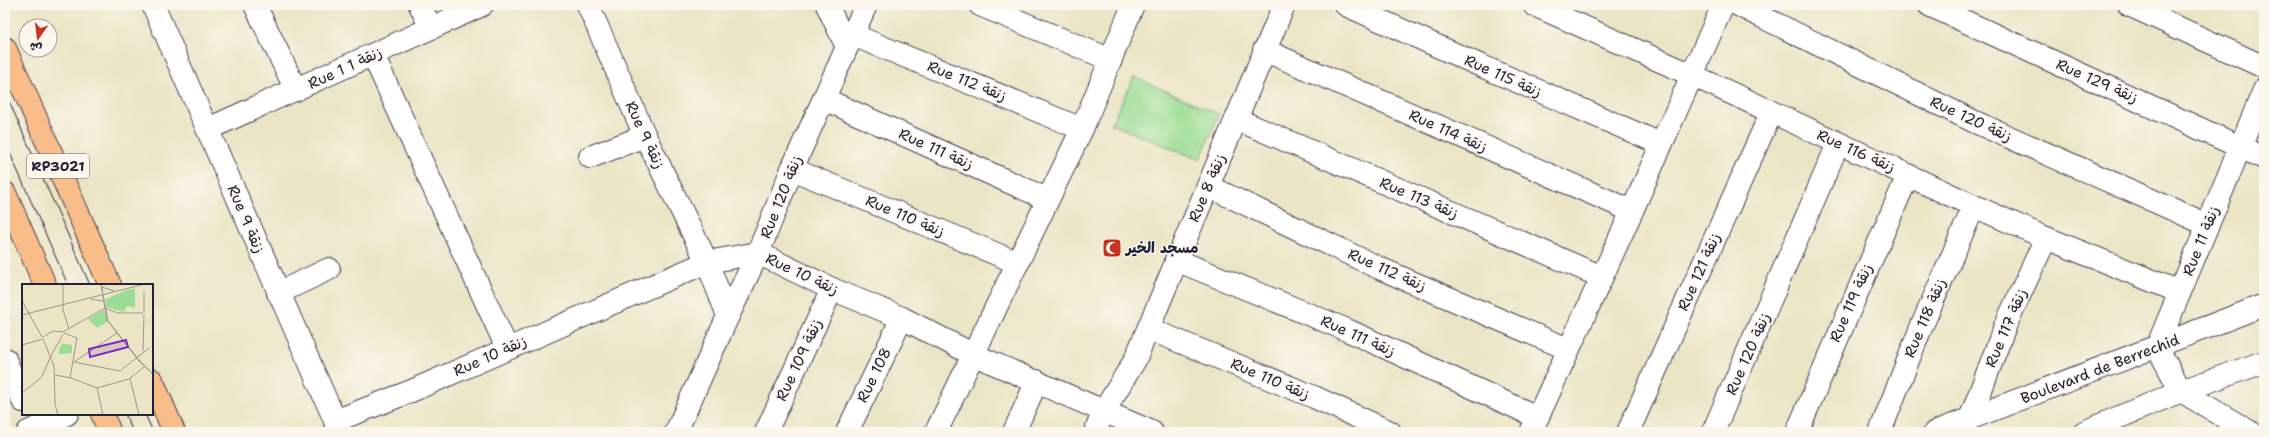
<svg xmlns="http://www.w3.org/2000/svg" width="2269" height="437" font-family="'Shantell Sans','Playpen Sans Arabic',sans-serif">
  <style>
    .green { fill: #9bdd94; stroke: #5e8068 }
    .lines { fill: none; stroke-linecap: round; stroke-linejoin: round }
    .minor-casing { stroke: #403f50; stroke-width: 24 }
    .major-casing { stroke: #403f50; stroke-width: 24 }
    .minor { stroke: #fff; stroke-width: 22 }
    .major { stroke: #f8bd89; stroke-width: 22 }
    .tram { stroke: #22223b; stroke-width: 1 }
    .labels { text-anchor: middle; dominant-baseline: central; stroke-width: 3; stroke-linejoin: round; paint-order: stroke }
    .shield { fill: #fbf7ec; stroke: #636270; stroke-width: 1 }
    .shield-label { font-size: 14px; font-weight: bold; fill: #22223b }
    .street-label { font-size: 15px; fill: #22223b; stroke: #fbf7ec }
    .poi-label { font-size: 15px; font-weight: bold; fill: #22223b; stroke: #fbf7ec; text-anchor: start }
    .inset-road { fill: none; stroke: #9b968e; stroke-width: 1 }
    .view { fill: #7b2cbf; fill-opacity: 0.15; stroke: #7b2cbf; stroke-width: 2 }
    .inset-edge { fill: none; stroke: #22223b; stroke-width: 2 }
  </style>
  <rect width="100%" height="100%" fill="#fbf7ec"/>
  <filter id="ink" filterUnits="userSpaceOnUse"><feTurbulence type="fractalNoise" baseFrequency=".025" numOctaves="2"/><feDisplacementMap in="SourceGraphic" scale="8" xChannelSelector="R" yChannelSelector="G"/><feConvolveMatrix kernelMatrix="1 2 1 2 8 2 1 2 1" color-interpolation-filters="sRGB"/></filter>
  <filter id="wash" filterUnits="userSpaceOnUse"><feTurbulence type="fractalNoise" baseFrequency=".012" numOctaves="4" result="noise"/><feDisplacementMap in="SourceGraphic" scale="16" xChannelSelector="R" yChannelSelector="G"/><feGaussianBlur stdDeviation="0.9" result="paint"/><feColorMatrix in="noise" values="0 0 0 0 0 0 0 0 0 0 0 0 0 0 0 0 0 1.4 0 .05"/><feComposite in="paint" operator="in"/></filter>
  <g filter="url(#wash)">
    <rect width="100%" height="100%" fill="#ebe4c5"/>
    <path class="green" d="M1134 77 1219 114 1200 160 1111 124Z"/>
  </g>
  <g filter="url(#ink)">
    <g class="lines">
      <g class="minor-casing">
        <g id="minor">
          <path d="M153 5 340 432"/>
          <path d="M255 5 296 90"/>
          <path d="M420 5 431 28"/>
          <path d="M588 5 645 136 707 262 728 316"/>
          <path d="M827 5 847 47"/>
          <path d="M980 5 1111 60"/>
          <path d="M1346 5 1477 64 1661 144"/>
          <path d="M1534 5 1692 75 1974 206 2046 238 2180 292"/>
          <path d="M1738 5 1975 122 2208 225"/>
          <path d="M1929 5 2264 158"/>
          <path d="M2129 5 2264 67"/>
          <path d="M853 35 1082 129"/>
          <path d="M1264 50 1632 211"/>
          <path d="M373 55 507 348"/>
          <path d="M824 99 1047 199"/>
          <path d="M1236 119 1602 277"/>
          <path d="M208 129 482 5"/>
          <path d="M590 157 645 136"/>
          <path d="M792 169 1018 263"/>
          <path d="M1208 186 1379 268 1568 349"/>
          <path d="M1176 260 1347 330 1537 417"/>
          <path d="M278 293 329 269"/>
          <path d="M1149 329 1314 397 1390 432"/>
          <path d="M5 359 23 401"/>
          <path d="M1970 419 2005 326 2046 238"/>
          <path d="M335 421 409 392 707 262 758 253 832 289 902 318 972 354 1152 432"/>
          <path d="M28 432 67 414"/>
          <path d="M676 432 728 316 758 253 792 169 866 5"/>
          <path d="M766 432 832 289"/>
          <path d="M847 432 902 318"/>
          <path d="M936 432 1082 129 1133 5"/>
          <path d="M1014 432 1037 381"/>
          <path d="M1095 432 1104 411 1135 360 1284 5"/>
          <path d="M1531 432 1632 211 1723 5"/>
          <path d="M1628 432 1771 113"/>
          <path d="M1713 432 1838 144"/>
          <path d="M1797 432 1908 175"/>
          <path d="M1880 432 1920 330 1974 206"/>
          <path d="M1935 432 2264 305"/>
          <path d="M2084 432 2181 391 2264 362"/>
          <path d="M2250 432 2181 391 2157 347 2264 90"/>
        </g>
      </g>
      <g class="major-casing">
        <g id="major">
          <path d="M5 48 110 285"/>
          <path d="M5 193 45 285"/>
          <path d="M152 380 174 432"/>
          <path d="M102 414 110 432"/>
        </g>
      </g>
      <use href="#minor" class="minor"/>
      <use href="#major" class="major"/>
      <g class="tram">
        <path d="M5 92 90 285"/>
        <path d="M5 142 68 285"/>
        <path d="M125 414 133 432"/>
        <path d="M145 414 153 432"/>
      </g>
    </g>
  </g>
  <defs>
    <g id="mosque-square" transform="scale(1)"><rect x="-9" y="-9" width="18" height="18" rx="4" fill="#c8321e" stroke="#fbf7ec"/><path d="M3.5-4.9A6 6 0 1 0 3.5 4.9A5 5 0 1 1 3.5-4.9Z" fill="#fff"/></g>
  </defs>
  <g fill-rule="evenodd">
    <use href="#mosque-square" x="1112" y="248"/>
  </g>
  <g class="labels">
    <rect class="shield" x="27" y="154" width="62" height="24" rx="3"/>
    <g class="shield-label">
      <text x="58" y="166">RP3021</text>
    </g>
    <g class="street-label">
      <text transform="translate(345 68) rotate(-25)">Rue 1 زنقة 1</text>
      <text transform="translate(1503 76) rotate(24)">Rue 115 زنقة</text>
      <text transform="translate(967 81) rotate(22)">Rue 112 زنقة</text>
      <text transform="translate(2097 81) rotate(24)">Rue 129 زنقة</text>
      <text transform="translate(1971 119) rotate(25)">Rue 120 زنقة</text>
      <text transform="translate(1448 131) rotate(24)">Rue 114 زنقة</text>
      <text transform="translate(645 135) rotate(65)">Rue 9 زنقة</text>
      <text transform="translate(936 149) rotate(24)">Rue 111 زنقة</text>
      <text transform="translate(1856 151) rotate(24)">Rue 116 زنقة</text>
      <text transform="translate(1207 188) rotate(-67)">Rue 8 زنقة</text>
      <text transform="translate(781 197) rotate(-68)">Rue 120 زنقة</text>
      <text transform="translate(1419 198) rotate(23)">Rue 113 زنقة</text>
      <text transform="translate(905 216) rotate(23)">Rue 110 زنقة</text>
      <text transform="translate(246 219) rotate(67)">Rue 9 زنقة</text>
      <text transform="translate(2201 241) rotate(-68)">Rue 11 زنقة</text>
      <text transform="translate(1387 270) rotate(24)">Rue 112 زنقة</text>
      <text transform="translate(1699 272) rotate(-66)">Rue 121 زنقة</text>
      <text transform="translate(802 274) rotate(25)">Rue 10 زنقة</text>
      <text transform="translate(1851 303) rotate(-66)">Rue 119 زنقة</text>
      <text transform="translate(1925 318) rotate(-67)">Rue 118 زنقة</text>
      <text transform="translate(2006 328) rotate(-67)">Rue 117 زنقة</text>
      <text transform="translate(1358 336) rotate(24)">Rue 111 زنقة</text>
      <text transform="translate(1748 354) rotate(-66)">Rue 120 زنقة</text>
      <text transform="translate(490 356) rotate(-24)">Rue 10 زنقة</text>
      <text transform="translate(799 360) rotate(-65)">Rue 109 زنقة</text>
      <text transform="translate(2100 369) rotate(-21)">Boulevard de Berrechid</text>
      <text transform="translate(874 375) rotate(-64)">Rue 108</text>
      <text transform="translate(1270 379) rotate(23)">Rue 110 زنقة</text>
    </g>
    <g class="poi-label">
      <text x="1126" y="248">مسجد الخير</text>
    </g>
  </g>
  <g transform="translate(22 284)">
    <rect width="131" height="131" fill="#ebe4c5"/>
    <path d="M107 5H113V24L105 22 102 28 84 23V15ZM82 26 85 38 75 44 66 35ZM37 59 50 61V69L37 70V64L40 61Z" fill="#9bdd94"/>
    <path class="inset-road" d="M41 0V26L47 45M79 0 85 36 117 77 131 90M79 0 86 37 117 76 131 90M80 3 92 7M68 15 81 17M0 17 20 53M122 28V7M0 31 123 0M42 49 55 54 48 94M21 53 31 47 41 48 83 24 96 29H121M21 55 32 82 33 120 36 131M0 61 21 55M121 67 122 30M29 72 41 50M52 78 98 87 127 64M52 78 95 49M33 91 49 94 75 104 107 95 122 83M108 94 117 131M75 104 81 131M0 109 19 94 29 72"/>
    <path class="view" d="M104 56 106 63 68 73 67 65Z"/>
    <rect width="131" height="131" class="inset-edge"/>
  </g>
  <rect width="2269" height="437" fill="none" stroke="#fbf7ec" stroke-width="20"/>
  <g transform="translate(38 38) rotate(194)"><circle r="19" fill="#fbf7ec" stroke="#a4a2a5"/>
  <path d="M0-3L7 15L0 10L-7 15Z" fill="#c8321e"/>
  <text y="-6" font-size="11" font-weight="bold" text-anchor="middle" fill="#22223b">ش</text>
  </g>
</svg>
